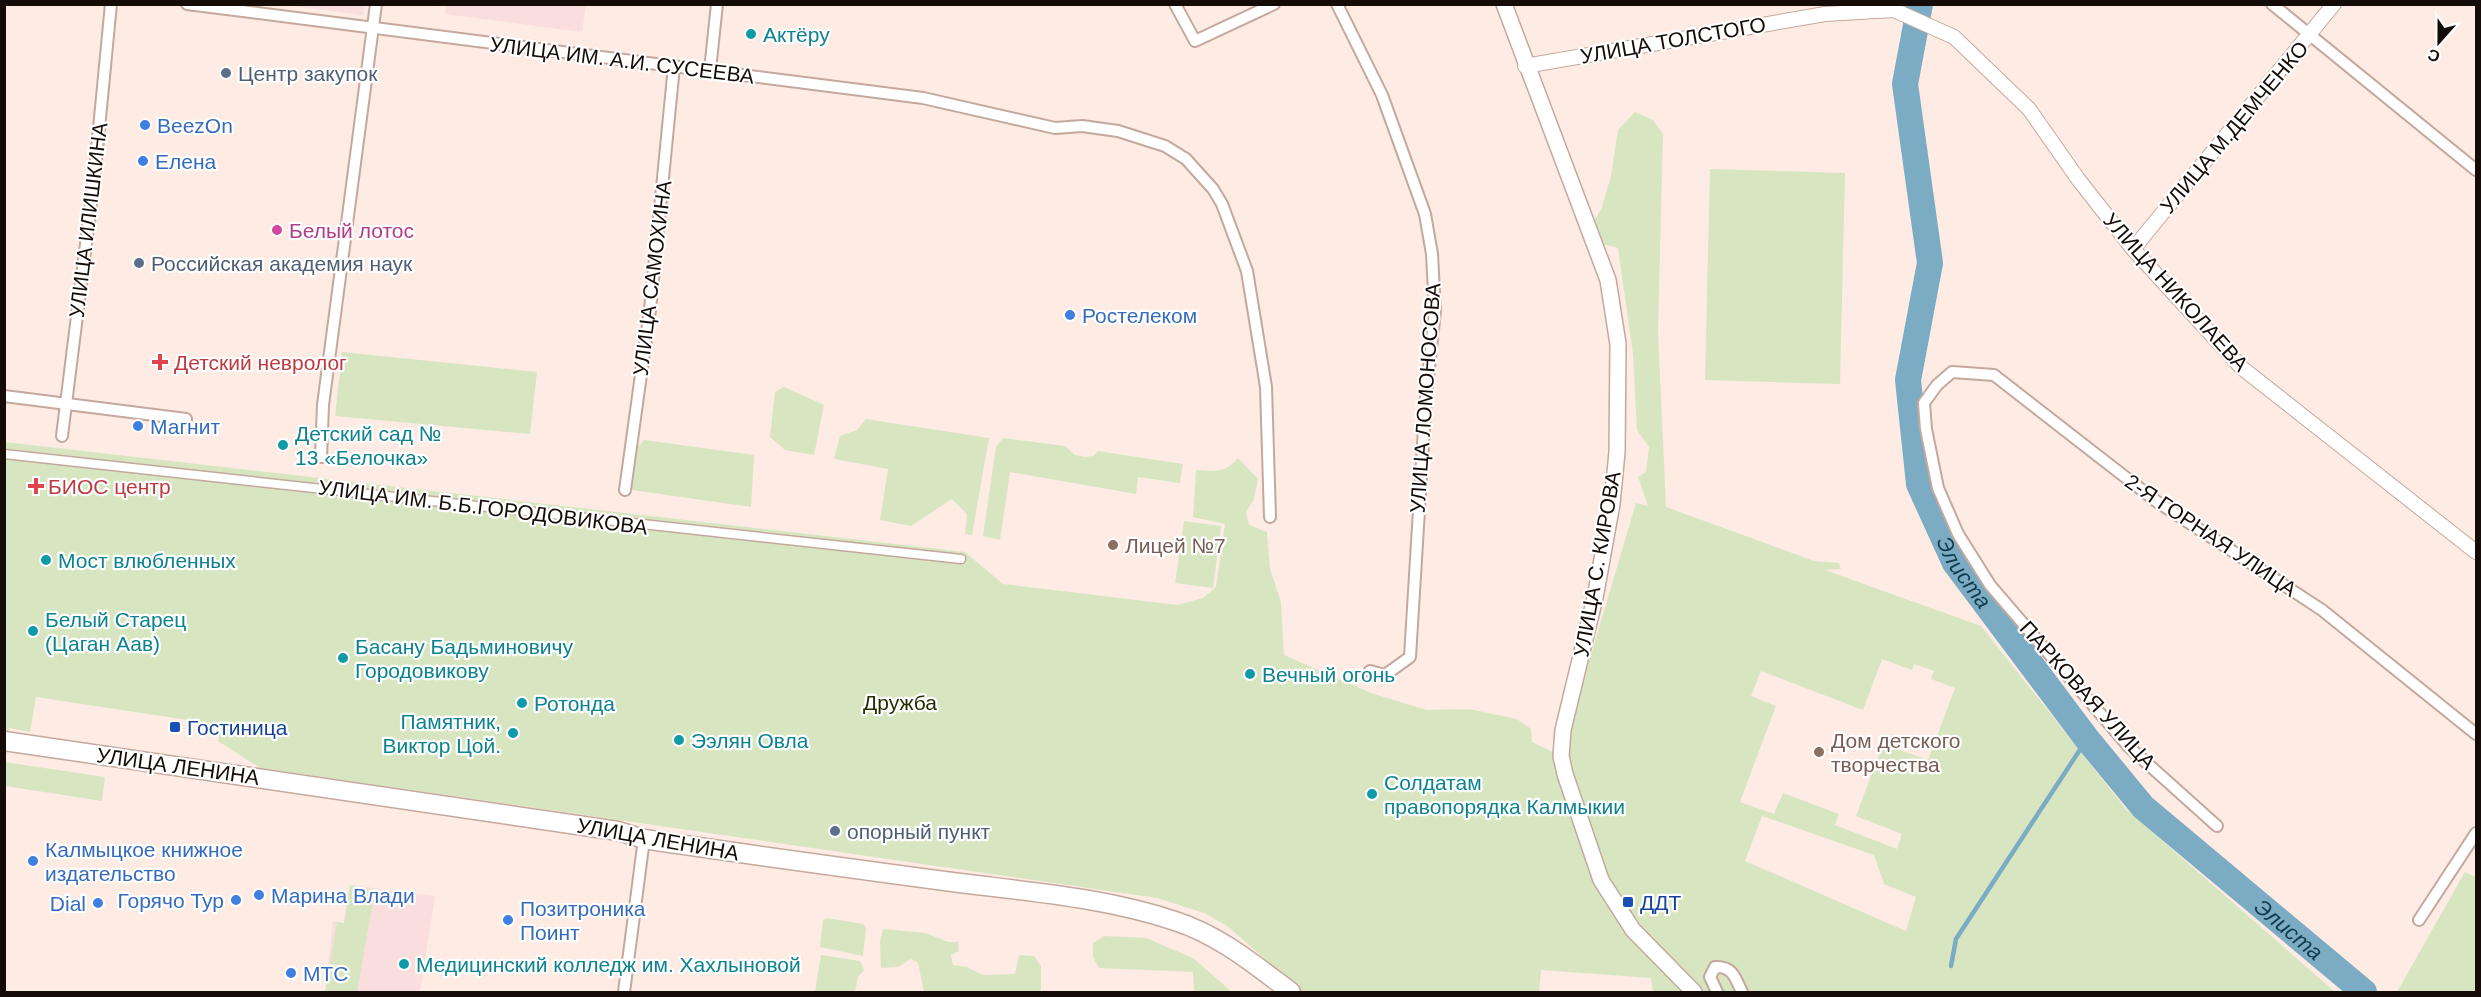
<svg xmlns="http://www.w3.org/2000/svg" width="2481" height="997" font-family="Arial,sans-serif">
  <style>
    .education { fill: #f9dedd }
    .green { fill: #d7e6c1; fill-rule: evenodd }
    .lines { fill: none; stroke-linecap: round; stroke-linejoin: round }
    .stream { stroke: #7bacc4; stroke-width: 4.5 }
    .river { stroke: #7bacc4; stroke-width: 26 }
    .pedestrian-casing { stroke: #c4a89d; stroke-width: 11 }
    .minor-casing { stroke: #c4a89d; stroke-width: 14 }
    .tertiary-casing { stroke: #c4a89d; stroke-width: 16 }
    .secondary-casing { stroke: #c4a89d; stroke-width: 18 }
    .primary-casing { stroke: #c4a89d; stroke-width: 21 }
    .pedestrian { stroke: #fff; stroke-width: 8 }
    .minor { stroke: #fff; stroke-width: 10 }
    .tertiary { stroke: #fff; stroke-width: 14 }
    .secondary { stroke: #fff; stroke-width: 15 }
    .primary { stroke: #fff; stroke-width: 18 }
    .culture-dot { fill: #0f9aa8; stroke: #fff; stroke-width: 2 }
    .service-dot { fill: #5c6f8a; stroke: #fff; stroke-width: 2 }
    .shop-dot { fill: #3f7fe0; stroke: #fff; stroke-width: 2 }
    .hotel-dot { fill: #d1479c; stroke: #fff; stroke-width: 2 }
    .health-dot { fill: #e0444e; stroke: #fff; stroke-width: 2 }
    .education-dot { fill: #8d6e63; stroke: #fff; stroke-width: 2 }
    .transit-dot { fill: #1a4fb4; stroke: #fff; stroke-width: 2 }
    .labels { text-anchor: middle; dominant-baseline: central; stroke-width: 4.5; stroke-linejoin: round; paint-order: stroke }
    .culture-label { font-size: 21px; fill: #0d838f; stroke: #fff; text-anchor: start }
    .street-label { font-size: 21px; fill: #150c08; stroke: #fff }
    .service-label { font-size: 21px; fill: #4e5e75; stroke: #fff; text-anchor: start }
    .shop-label { font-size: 21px; fill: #366cbe; stroke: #fff; text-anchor: start }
    .hotel-label { font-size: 21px; fill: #b23c85; stroke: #fff; text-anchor: start }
    .health-label { font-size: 21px; fill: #be3a42; stroke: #fff; text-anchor: start }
    .education-label { font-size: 21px; fill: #785e54; stroke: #fff; text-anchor: start }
    .park-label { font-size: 21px; fill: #213000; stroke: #fff }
    .transit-label { font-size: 21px; fill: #164399; stroke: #fff; text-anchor: start }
    .water-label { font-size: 22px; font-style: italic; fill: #113a4d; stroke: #fff }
  </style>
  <rect width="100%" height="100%" fill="#fdebe4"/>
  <g class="education">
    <path d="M286 5H365L363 15Z"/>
    <path d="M447 5V4L586 5 582 32 445 14Z"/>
    <path d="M350 885 435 896 420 992H325L333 921 344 923Z"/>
  </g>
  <g class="green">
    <path d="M1635 112 1653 120 1663 134 1658 332 1666 507 1814 561 1839 563 1841 569 1825 570 1981 626 2126 809 2335 992H1653L1651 978 1541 970 1539 992H1303L1227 926 1204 913 1157 898 260 768 218 741 221 725 36 697 30 732 10 728 9 732 5 731V442L965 552 1003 584 1177 605 1203 598 1216 587 1225 524 1193 517 1196 470C1214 471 1225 474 1238 458L1258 479 1254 499 1246 512 1249 525 1267 532 1270 569 1281 602 1284 655 1371 693 1427 710 1469 709 1517 719 1531 729 1532 742 1561 756 1636 503 1648 506 1638 477 1646 472 1649 447 1637 430 1633 354 1618 248 1603 244 1593 222 1601 210 1611 176 1618 130ZM1882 659 1912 670 1914 664 1934 671 1931 679 1955 688 1928 760 1883 744 1856 816 1902 834 1897 849 1835 825 1839 814 1783 793 1774 814 1740 802 1776 706 1751 696 1761 671 1863 710ZM1762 816 1874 855 1884 884 1916 897 1906 931 1745 861Z"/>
    <path d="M1710 169 1845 173 1840 384 1705 380Z"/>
    <path d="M342 352 537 372 530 434 335 416Z"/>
    <path d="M784 387 824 405 814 455 785 450 770 437 775 392Z"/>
    <path d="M866 419 989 438 972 535 965 534 967 514 952 499 911 526 880 520 888 469 834 459 840 436 857 430Z"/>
    <path d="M1003 438 1065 446 1075 455 1085 457 1093 456 1098 451 1183 464 1180 483 1138 477 1136 494 1010 472 1000 540 983 536 996 447Z"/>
    <path d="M644 440 754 455 751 507 632 490 638 447Z"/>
    <path d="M1184 521 1221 526 1213 588 1175 583Z"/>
    <path d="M4 762 105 777 102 801 5 786Z"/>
    <path d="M2465 872 2476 877V992H2397Z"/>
    <path d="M350 885 375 890 357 992H325L337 922 344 923Z"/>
    <path d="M827 918 863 924 866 928 863 956 820 947 823 920Z"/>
    <path d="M883 929 926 933 948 942H958L959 951 951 955 953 965 967 967 983 975 1015 974 1019 955 1034 956 1041 966V992H924L918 963 911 959 898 967 881 968 880 942Z"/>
    <path d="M1104 936 1146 938 1193 958 1232 992H1194L1193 972 1099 968 1093 957V943Z"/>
    <path d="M821 955 860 961 864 970 858 977 855 992H815Z"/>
  </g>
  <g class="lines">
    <path class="stream" d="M1951 966 1956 939 2087 739"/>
    <path class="river" id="s1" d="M1920 4 1905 84 1930 263 1908 380 1919 484 1955 563 2087 739 2143 807 2364 992"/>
    <g class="pedestrian-casing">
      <path id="pedestrian" d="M4 454 961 559"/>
    </g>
    <g class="minor-casing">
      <g id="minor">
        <path d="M187 4 923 98 1055 128 1082 126 1118 131 1165 146 1186 159 1213 189 1222 204 1247 271 1266 387 1270 517"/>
        <path d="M1175 4 1195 41 1274 4"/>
        <path d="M1337 4 1382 95 1425 214 1432 254 1435 311 1426 396 1410 657 1385 675 1370 671"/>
        <path d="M2272 4 2476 170"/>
        <path d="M710 70 717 4"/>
        <path d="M4 396 186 419"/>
        <path d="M62 436 94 180 111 4"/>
        <path d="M321 457 323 405 376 4"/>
        <path d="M625 490 650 310 674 66"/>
        <path d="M2217 826 2129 747 1990 585 1958 534 1938 488 1926 429 1924 403 1937 385 1952 372 1994 375 2156 501 2322 610 2476 734"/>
        <path d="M2419 920 2476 833"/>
        <path d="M624 992 644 839"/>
        <path d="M1717 992 1710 977 1715 967C1733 966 1735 978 1742 992"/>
      </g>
    </g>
    <g class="tertiary-casing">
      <g id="tertiary">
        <path d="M1525 66 1825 14 1894 10 1954 37 2029 109 2078 179 2133 249 2242 368 2476 552"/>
        <path d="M2133 249 2334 4"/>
      </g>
    </g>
    <g class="secondary-casing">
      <path id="secondary" d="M1504 4 1608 280 1618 344 1617 452 1612 504 1595 598 1563 730 1561 756 1565 774 1601 880 1633 930 1694 992"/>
    </g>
    <g class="primary-casing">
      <path id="primary" d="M4 741 618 831 644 839C750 855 855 869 960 883 1032 892 1106 898 1175 921 1219 935 1255 965 1291 992"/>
    </g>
    <use href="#pedestrian" class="pedestrian"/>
    <use href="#minor" class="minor"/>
    <use href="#tertiary" class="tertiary"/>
    <use href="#secondary" class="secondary"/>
    <use href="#primary" class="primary"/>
  </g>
  <g class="culture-dot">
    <circle cx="751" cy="34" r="6"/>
    <circle cx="283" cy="445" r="6"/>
    <circle cx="46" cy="560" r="6"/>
    <circle cx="33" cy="631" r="6"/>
    <circle cx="343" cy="658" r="6"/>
    <circle cx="1250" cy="674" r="6"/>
    <circle cx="522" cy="703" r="6"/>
    <circle cx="513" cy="733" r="6"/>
    <circle cx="679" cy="740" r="6"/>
    <circle cx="1372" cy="794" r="6"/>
    <circle cx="404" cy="964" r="6"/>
  </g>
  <g class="service-dot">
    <circle cx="226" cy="73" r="6"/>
    <circle cx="139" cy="263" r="6"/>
    <circle cx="835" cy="831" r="6"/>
  </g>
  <g class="shop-dot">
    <circle cx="145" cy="125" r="6"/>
    <circle cx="143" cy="161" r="6"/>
    <circle cx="1070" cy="315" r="6"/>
    <circle cx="138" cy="426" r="6"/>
    <circle cx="33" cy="861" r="6"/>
    <circle cx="259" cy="895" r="6"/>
    <circle cx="236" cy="900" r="6"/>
    <circle cx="98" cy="903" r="6"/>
    <circle cx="508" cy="920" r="6"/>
    <circle cx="291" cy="973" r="6"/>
  </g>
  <circle class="hotel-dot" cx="277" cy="230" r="6"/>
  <g class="health-dot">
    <path d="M157 353h6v6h6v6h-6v6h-6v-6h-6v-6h6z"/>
    <path d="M33 477h6v6h6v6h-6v6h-6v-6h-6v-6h6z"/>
  </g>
  <g class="education-dot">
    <circle cx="1113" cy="545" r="6"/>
    <circle cx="1819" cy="752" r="6"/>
  </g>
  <g class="transit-dot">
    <rect x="169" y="721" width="12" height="12" rx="3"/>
    <rect x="1622" y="896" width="12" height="12" rx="3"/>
  </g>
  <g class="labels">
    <g class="culture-label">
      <text x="763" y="34">Актёру</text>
      <text x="295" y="433">Детский сад №<tspan x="295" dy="24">13 «Белочка»</tspan></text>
      <text x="58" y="560">Мост влюбленных</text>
      <text x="45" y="619">Белый Старец<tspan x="45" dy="24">(Цаган Аав)</tspan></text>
      <text x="355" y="646">Басану Бадьминовичу<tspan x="355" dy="24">Городовикову</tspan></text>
      <text x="1262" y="674">Вечный огонь</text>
      <text x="534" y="703">Ротонда</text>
      <text x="501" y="721" text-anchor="end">Памятник,<tspan x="501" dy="24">Виктор Цой.</tspan></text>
      <text x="691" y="740">Ээлян Овла</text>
      <text x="1384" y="782">Солдатам<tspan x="1384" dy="24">правопорядка Калмыкии</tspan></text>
      <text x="416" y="964">Медицинский колледж им. Хахлыновой</text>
    </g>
    <g class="street-label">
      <text transform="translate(1673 40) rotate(-10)">УЛИЦА ТОЛСТОГО</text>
      <text transform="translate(622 60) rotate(7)">УЛИЦА ИМ. А.И. СУСЕЕВА</text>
      <text transform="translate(2234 127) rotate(-50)">УЛИЦА М.ДЕМЧЕНКО</text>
      <text transform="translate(88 220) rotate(-83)">УЛИЦА ИЛИШКИНА</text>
      <text transform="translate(652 278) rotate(-83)">УЛИЦА САМОХИНА</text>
      <text transform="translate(2176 292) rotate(48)">УЛИЦА НИКОЛАЕВА</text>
      <text transform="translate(1425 398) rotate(-86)">УЛИЦА ЛОМОНОСОВА</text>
      <text transform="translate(483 507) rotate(7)">УЛИЦА ИМ. Б.Б.ГОРОДОВИКОВА</text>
      <text transform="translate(2211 535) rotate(34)">2-Я ГОРНАЯ УЛИЦА</text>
      <text transform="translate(1597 564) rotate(-80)">УЛИЦА С. КИРОВА</text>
      <text transform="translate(2088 695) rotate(48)">ПАРКОВАЯ УЛИЦА</text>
      <text transform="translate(178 766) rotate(8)">УЛИЦА ЛЕНИНА</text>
      <text transform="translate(658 839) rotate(10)">УЛИЦА ЛЕНИНА</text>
    </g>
    <g class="service-label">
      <text x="238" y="73">Центр закупок</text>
      <text x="151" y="263">Российская академия наук</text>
      <text x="847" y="831">опорный пункт</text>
    </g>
    <g class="shop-label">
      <text x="157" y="125">BeezOn</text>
      <text x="155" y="161">Елена</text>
      <text x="1082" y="315">Ростелеком</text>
      <text x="150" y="426">Магнит</text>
      <text x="45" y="849">Калмыцкое книжное<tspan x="45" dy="24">издательство</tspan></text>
      <text x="271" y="895">Марина Влади</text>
      <text x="224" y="900" text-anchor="end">Горячо Тур</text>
      <text x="86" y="903" text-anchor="end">Dial</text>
      <text x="520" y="908">Позитроника<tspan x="520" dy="24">Поинт</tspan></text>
      <text x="303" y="973">МТС</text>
    </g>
    <g class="hotel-label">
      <text x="289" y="230">Белый лотос</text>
    </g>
    <g class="health-label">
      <text x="174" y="362">Детский невролог</text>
      <text x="48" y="486">БИОС центр</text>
    </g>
    <g class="education-label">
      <text x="1125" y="545">Лицей №7</text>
      <text x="1831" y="740">Дом детского<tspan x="1831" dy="24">творчества</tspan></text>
    </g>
    <g class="park-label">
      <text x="900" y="702">Дружба</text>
    </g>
    <g class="transit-label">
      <text x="187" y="727">Гостиница</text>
      <text x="1640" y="902">ДДТ</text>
    </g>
    <g class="water-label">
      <text stroke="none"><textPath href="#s1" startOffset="585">Элиста</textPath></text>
      <text stroke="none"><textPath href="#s1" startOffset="1071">Элиста</textPath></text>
    </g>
  </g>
  <rect width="2481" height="997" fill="none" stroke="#150c08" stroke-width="12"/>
  <g transform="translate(2439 42) rotate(201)" stroke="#ffffff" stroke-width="4.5" paint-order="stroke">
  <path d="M0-4.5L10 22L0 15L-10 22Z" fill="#150c08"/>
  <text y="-9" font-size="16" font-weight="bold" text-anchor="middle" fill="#150c08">С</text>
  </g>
</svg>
